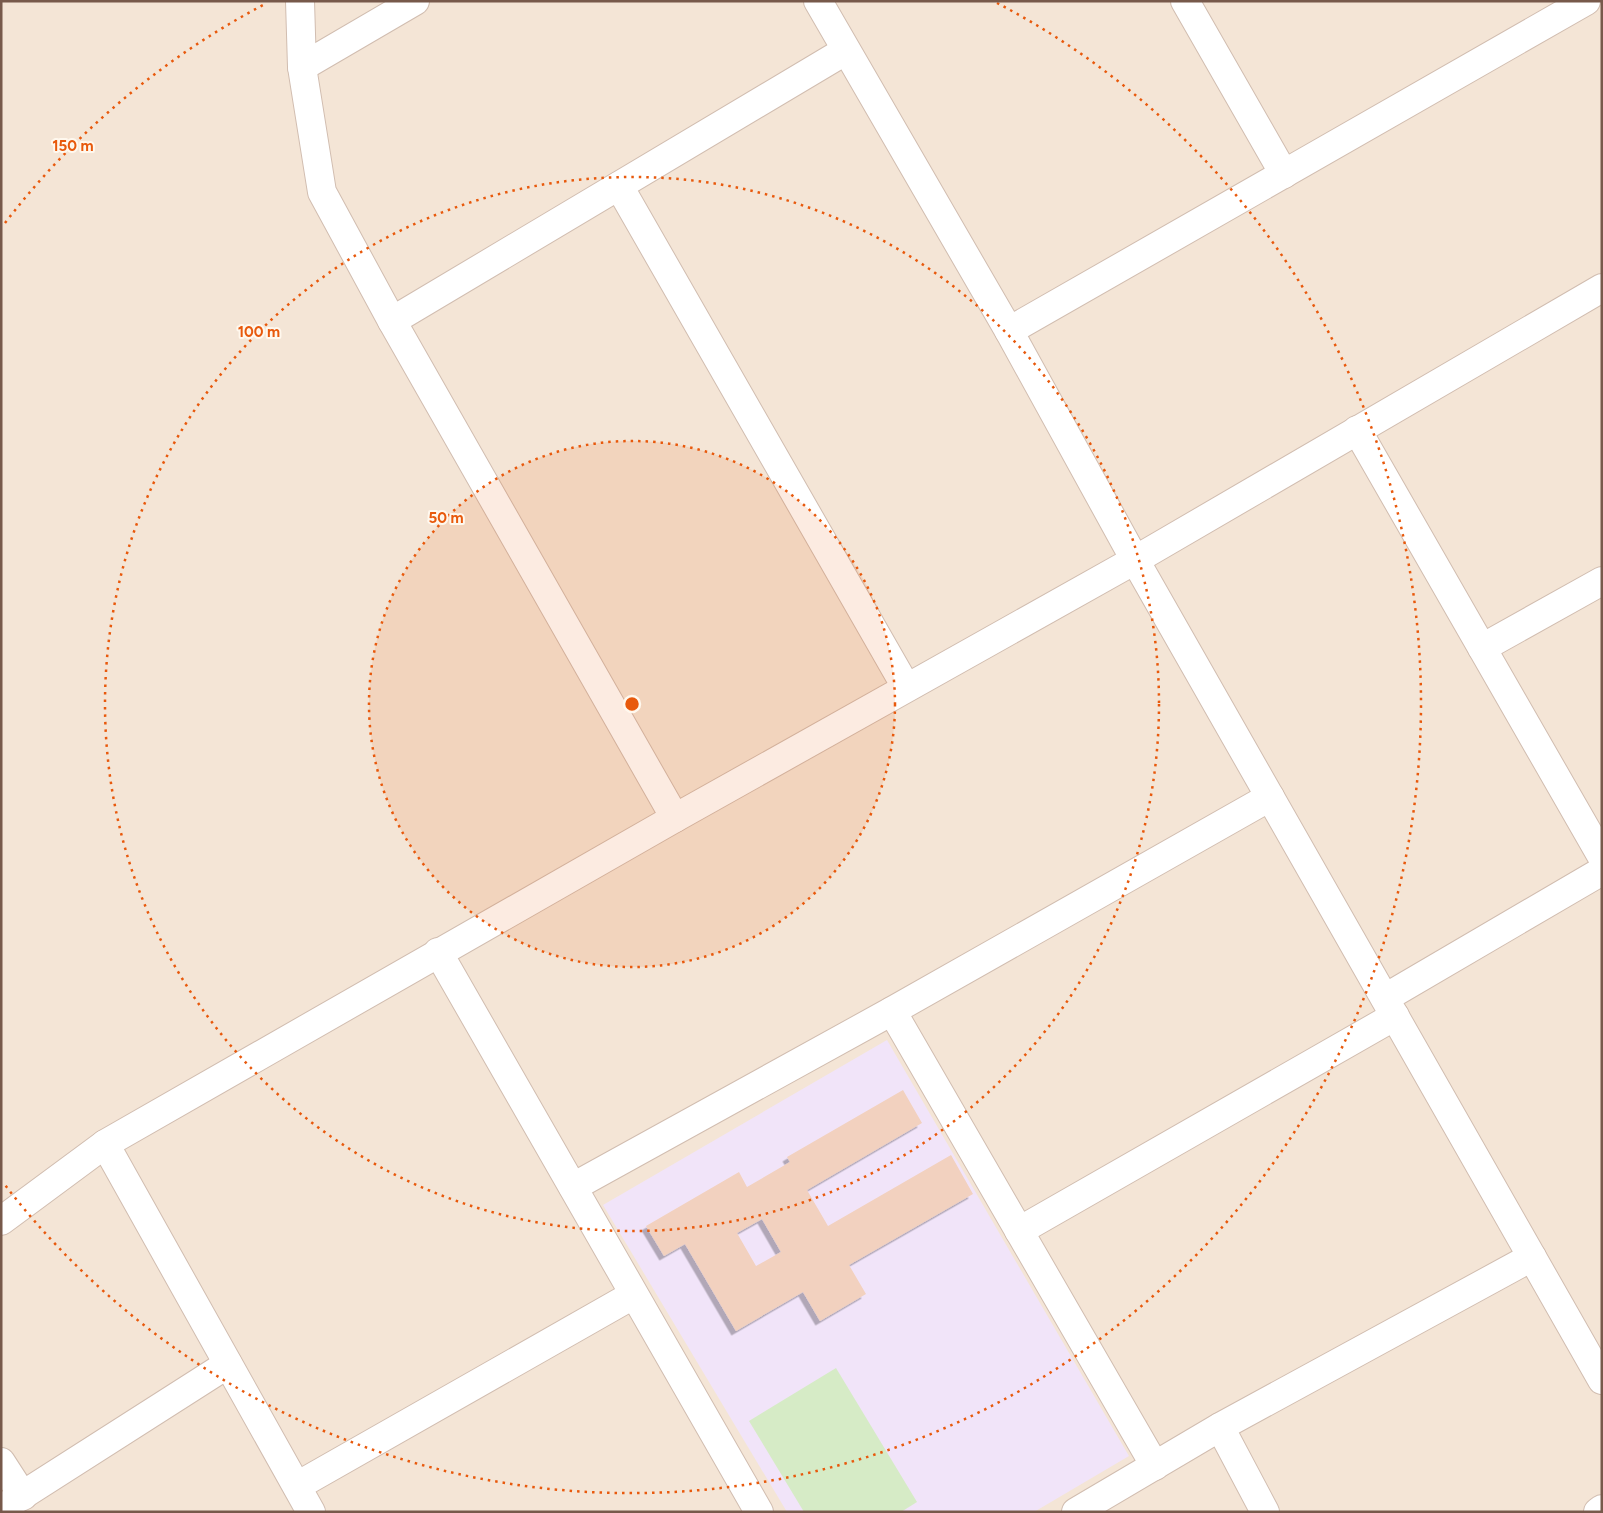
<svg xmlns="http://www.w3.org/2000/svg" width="1603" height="1513" font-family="Figtree,sans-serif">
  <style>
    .residential { fill: #f4e5d6 }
    .education { fill: #f1e4f9 }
    .green { fill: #d6ebc6 }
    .building { fill: #f2d1bf; fill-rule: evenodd; filter: url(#shadow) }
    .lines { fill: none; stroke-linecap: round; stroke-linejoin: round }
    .minor-casing { stroke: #d1bdb0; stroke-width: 30 }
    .minor { stroke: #fff; stroke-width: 28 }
    .ring { fill: none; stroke: #e8590c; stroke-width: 2.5; stroke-dasharray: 2.5 5 }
    .centre { fill: #e8590c; stroke: #fff8ee; stroke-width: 2.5 }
    .ring-label { font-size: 15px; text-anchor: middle; font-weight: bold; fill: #e8590c; stroke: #fff8ee; stroke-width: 4; stroke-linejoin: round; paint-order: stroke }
  </style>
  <defs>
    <filter id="shadow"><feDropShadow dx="-4.5" dy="4.5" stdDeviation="0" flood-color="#0004"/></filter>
  </defs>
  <rect width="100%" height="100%" fill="#fdf4e8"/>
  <rect class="residential" x="1" y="1" width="1601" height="1511"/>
  <path class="education" d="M887 1040 1129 1456 1034 1512H787L603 1205Z"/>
  <path class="green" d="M836 1368 917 1502 901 1512H804L749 1421Z"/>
  <path class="building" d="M903 1090 922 1123 807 1190 828 1226 951 1155 973 1194 849 1265 866 1294 820 1321 803 1292 736 1331 685 1244 664 1256 646 1226 739 1172 747 1187 790 1162 787 1157ZM762 1219 781 1252 756 1266 737 1233Z"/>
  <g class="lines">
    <g class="minor-casing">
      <g id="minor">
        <path d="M300 1 302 67 322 192 392 321 675 818"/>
        <path d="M818 1 1009 331 1135 560 1602 1380"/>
        <path d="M1185 1 1284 174"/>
        <path d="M302 67 415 1"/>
        <path d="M619 186 906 687"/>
        <path d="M392 321 845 51"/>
        <path d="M1009 331 1586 1"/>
        <path d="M1357 430 1602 857"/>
        <path d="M1482 648 1602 581"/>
        <path d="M438 952 759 1512"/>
        <path d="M1385 998 1602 871"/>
        <path d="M892 1011 1155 1466"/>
        <path d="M105 1144 311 1512"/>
        <path d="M573 1187 892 1011 1270 797"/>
        <path d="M1 1221 105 1144 675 818 1135 560 1602 288"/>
        <path d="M1019 1231 1395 1016"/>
        <path d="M1220 1427 1265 1512"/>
        <path d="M1 1462 23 1496"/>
        <path d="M297 1486 633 1295"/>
        <path d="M1 1509 228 1364"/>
        <path d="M1076 1512 1220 1427 1532 1257"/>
        <path d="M1598 1512 1602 1509"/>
      </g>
    </g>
    <use href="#minor" class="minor"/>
  </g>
  <circle cx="632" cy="704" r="263" fill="#e8590c" fill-opacity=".12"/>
  <g class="ring">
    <circle cx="632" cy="704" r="263"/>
    <circle cx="632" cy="704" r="527"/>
    <path d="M5 223A790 790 0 0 1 267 3M997 3A790 790 0 1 1 5 1185"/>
  </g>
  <circle cx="632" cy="704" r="8" class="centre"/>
  <g class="ring-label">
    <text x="73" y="151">150 m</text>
    <text x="259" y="337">100 m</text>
    <text x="446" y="523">50 m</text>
  </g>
  <rect width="1603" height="1513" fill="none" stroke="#77594b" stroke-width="5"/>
</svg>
